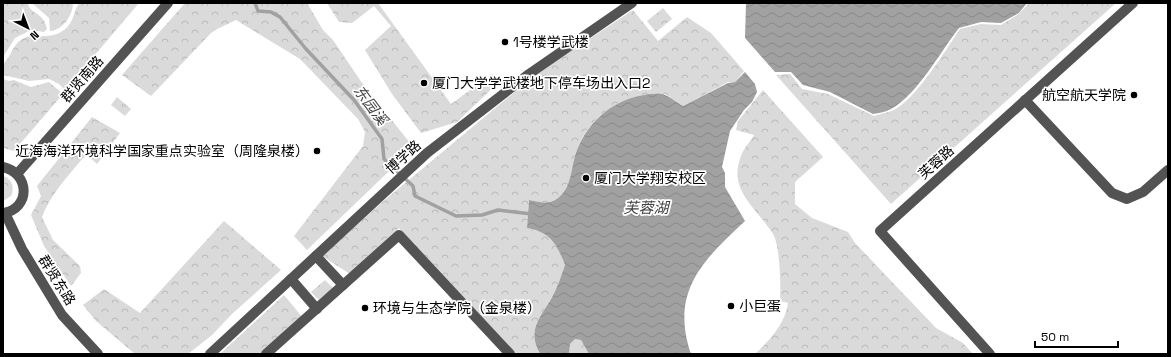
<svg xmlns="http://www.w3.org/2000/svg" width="1171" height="357" font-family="'Space Grotesk','Noto Sans SC',sans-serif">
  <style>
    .grass { fill: url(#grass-tufts) }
    .forest { fill: url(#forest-crowns) }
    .water { fill: url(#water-waves) }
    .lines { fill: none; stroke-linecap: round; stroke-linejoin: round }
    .stream { stroke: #a1a1a1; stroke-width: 3.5 }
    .minor { stroke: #535353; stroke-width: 10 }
    .poi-dot { fill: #000; stroke: #fff; stroke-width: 1.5 }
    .labels { text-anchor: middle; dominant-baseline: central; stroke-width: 3.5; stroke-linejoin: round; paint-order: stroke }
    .poi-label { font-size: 14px; fill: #000; stroke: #fff; text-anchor: start }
    .street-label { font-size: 14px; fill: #000; stroke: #fff }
    .water-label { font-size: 15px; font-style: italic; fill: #424242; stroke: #fff }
  </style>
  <defs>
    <pattern id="grass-tufts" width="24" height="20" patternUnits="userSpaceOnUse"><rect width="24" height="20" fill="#dadada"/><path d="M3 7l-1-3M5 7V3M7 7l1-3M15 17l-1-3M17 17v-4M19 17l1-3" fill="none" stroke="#b9b9b9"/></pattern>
    <pattern id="forest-crowns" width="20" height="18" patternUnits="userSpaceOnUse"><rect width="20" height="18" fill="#dadada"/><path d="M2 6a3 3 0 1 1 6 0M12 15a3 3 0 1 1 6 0" fill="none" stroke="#b9b9b9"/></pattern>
    <pattern id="water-waves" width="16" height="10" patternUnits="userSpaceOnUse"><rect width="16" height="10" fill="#a1a1a1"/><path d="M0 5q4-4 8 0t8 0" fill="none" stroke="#898989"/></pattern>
  </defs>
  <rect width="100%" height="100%" fill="#fff"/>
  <g class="grass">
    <path d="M117 97 131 109 125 116 111 105Z"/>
    <path d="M325 280 333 288 319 300 311 292Z"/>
  </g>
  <g class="forest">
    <path d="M3 3H27C31 15 44 12 47 29L44 32 31 30 15 38 3 57Z"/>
    <path d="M32 3H73C73 15 63 30 50 31L49 18Z"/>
    <path d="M79 3H139L65 90 59 84 49 79 29 81 3 75C3 59 4 66 11 53 26 23 43 45 64 30 74 23 73 12 79 3Z"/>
    <path d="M185 3H307L323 30 333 40 360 80 410 143 411 150 307 250 294 236 363 146 365 132 358 119 300 59 236 20 213 31 151 96 122 75Z"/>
    <path d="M327 3H378L451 104 492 74 499 82 457 122 421 133 392 94 365 50 391 26 374 6 352 23 339 22Z"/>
    <path d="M1029 3H1116L891 204 776 75 790 74 802 89 828 94 874 116C879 114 886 113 892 111 916 100 944 52 960 29L981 24 1001 25 1019 14Z"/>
    <path d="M663 8 672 19 656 32 647 21Z"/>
    <path d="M633 10 658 41 687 17 711 33 744 71 735 82H728L683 106C677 103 670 96 665 94 659 92 649 94 644 95 611 100 584 124 575 156 571 170 571 188 558 198 550 205 539 202 529 200L527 228C551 233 557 244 565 265 561 277 557 288 550 300 539 319 527 331 540 354H516L399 228 350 274 322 256 386 199 535 75Z"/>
    <path d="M3 79 9 81 14 80 31 87 49 82 63 94 14 151 3 148Z"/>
    <path d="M763 90 823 157 795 182V204L812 218 848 232 855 243 936 328 963 343 973 354H755C770 340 785 324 788 303L780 301C781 288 780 245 773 234 758 209 727 191 741 156 743 149 750 142 754 135L736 130 738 121Z"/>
    <path d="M92 117 120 133 97 164 88 156 83 158C68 176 50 195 42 217L53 240 80 266 81 273 71 286 44 246 31 215 41 196 37 186Z"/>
    <path d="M3 176C12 179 15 187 11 196L3 201Z"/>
    <path d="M224 221 281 270 232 314 212 335 188 354H135L96 321 83 305 104 289 140 313Z"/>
    <path d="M284 295 303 318 262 354H220Z"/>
    <path d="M575 339 581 340 589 354H569L570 344Z"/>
  </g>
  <g class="water">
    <path d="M746 3H1027L1019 13 1001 23 981 22 959 28C940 52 918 94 891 109 886 112 879 113 873 114L830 92 803 85 791 72H775L745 38Z"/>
    <path d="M745 72 755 84 757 92 752 102 744 110 730 131 722 167 725 173V187L745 221C702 261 670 292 691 354H589L581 340 575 339 570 344 569 354H540C527 331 539 319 551 299 557 288 561 277 565 265 557 244 550 232 527 228L529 200C539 202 550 205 558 198 571 188 571 170 575 156 585 124 611 100 644 95 649 94 660 92 665 95 671 97 677 103 683 106L728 83 735 82Z"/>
  </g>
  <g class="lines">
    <path class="stream" d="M255 3 258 11 271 12 280 17 306 49 354 100 382 139 384 159 413 186 415 196 456 216 482 215 498 210 532 214"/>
    <g class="minor">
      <path d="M1025 100 1112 193 1127 199 1143 192 1168 170"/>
      <path d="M3 167C30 173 31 209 3 213"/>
      <path d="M17 174 168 3"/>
      <path d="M5 213 22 249 62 315 98 354"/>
      <path d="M316 256 343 285"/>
      <path d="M291 279 317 309"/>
      <path d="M210 354 427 153 529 74 632 3"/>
      <path d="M266 354 399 235 510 354"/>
      <path d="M990 354 880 231 1133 3"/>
    </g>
  </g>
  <g class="poi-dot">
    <circle cx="505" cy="42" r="4"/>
    <circle cx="424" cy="83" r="4"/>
    <circle cx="1134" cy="95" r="4"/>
    <circle cx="317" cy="151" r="4"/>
    <circle cx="586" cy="178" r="4"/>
    <circle cx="731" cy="306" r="4"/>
    <circle cx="365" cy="308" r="4"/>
  </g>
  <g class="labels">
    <g class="poi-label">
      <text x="513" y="42">1号楼学武楼</text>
      <text x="432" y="83">厦门大学学武楼地下停车场出入口2</text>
      <text x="1126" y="95" text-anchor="end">航空航天学院</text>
      <text x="309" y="151" text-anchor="end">近海海洋环境科学国家重点实验室（周隆泉楼）</text>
      <text x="594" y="178">厦门大学翔安校区</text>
      <text x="739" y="306">小巨蛋</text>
      <text x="373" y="308">环境与生态学院（金泉楼）</text>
    </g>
    <g class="street-label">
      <text transform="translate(82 79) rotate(-49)">群贤南路</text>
      <text transform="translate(403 157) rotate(-42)">博学路</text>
      <text transform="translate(936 162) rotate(-42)">芙蓉路</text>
      <text transform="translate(57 280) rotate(58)">群贤东路</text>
    </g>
    <g class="water-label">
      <text transform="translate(371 105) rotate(53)">东园溪</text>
      <text x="646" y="207">芙蓉湖</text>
    </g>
  </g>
  <rect width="1171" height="357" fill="none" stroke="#000000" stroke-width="8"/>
  <g transform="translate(28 28) rotate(138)" stroke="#ffffff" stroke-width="3" paint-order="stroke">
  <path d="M0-3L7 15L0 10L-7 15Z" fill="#000000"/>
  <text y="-6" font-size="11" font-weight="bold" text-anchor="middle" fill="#000000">N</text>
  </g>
  <path d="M1035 341v6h83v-6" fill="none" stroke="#000000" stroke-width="2"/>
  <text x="1041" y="341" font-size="12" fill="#000000" stroke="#ffffff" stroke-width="3" paint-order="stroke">50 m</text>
</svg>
